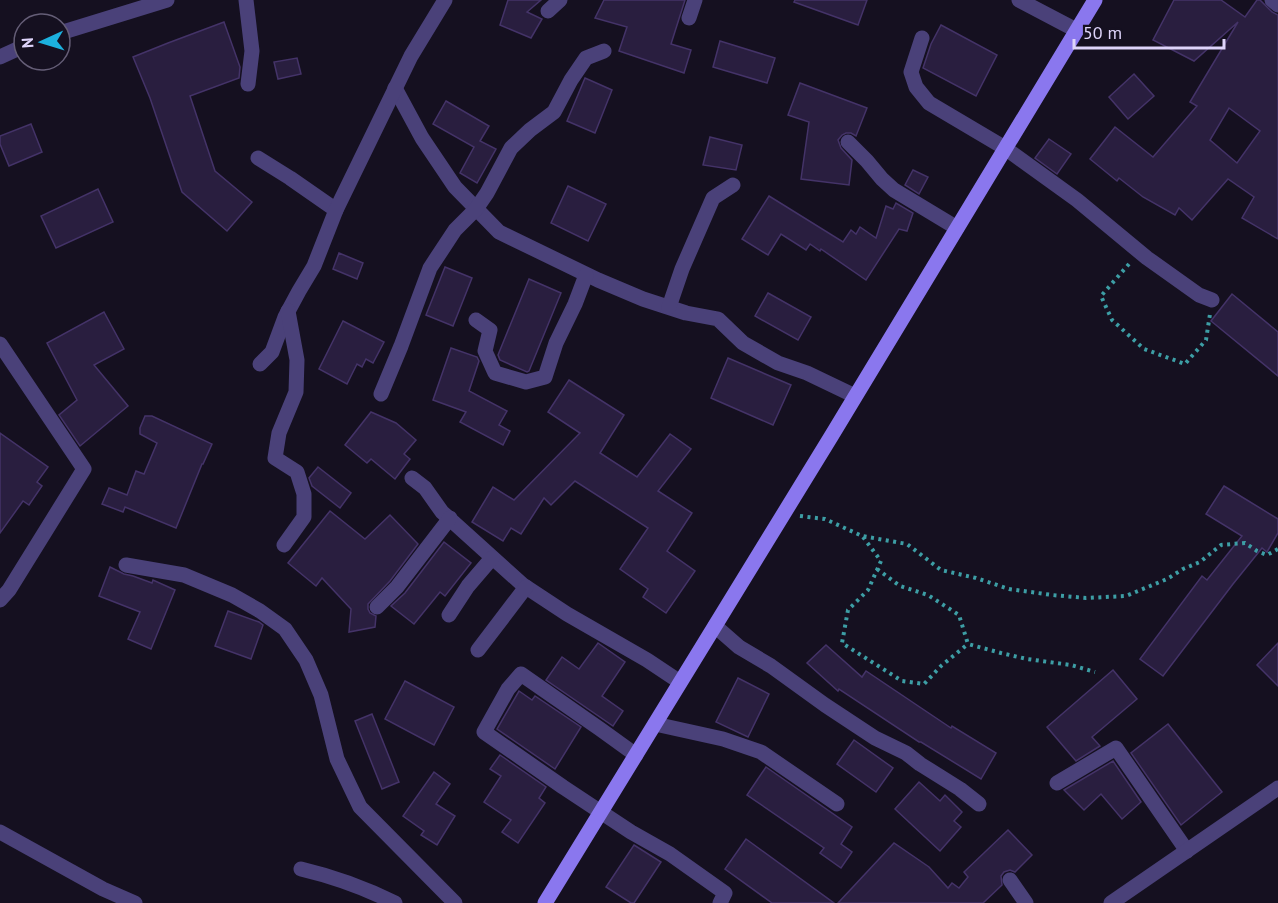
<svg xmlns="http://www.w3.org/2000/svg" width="1278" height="903" font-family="'PT Sans',sans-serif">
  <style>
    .building { fill: #291e3f; stroke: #443368; stroke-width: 1.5; fill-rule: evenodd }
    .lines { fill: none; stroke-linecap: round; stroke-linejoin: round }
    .path { stroke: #3d9ea5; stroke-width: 4; stroke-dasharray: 3 4.5; stroke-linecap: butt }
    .street { stroke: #4a4179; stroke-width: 15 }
    .secondary { stroke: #8a77ee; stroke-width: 15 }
  </style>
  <rect width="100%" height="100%" fill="#151020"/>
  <g class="building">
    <path d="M508 0H541L527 12 542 19 531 38 500 25Z"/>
    <path d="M604 0H685L671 44 691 50 684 73 619 51 627 27 595 18Z"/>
    <path d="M795 0H867L858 25 794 2Z"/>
    <path d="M1174 0H1221L1245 17 1257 0H1260L1272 12 1278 15V239L1242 218 1254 197 1228 179 1192 220 1179 208 1175 215 1143 197 1119 178 1117 181 1090 159 1115 127 1153 157 1197 106 1190 102 1238 22 1194 61 1153 40ZM1229 108 1260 131 1237 163 1210 140Z"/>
    <path d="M224 22 240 67 239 78 190 96 215 171 252 202 227 231 182 192 150 98 133 57 168 43Z"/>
    <path d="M941 25 997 55 976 96 923 68 931 44Z"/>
    <path d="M720 41 775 58 767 83 713 67Z"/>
    <path d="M297 58 301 74 278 79 274 62Z"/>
    <path d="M1134 74 1154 96 1128 119 1109 97Z"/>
    <path d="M585 78 612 90 595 133 567 121Z"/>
    <path d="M800 83 867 108 856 136 851 133H846L842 135 838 140 841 148 852 160 849 185 801 179 809 122 788 115Z"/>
    <path d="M446 101 489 126 480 141 496 149 477 183 460 173 474 147 433 124Z"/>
    <path d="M31 124 42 152 9 166 0 144V136Z"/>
    <path d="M710 137 742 145 736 170 703 165Z"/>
    <path d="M1049 139 1071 154 1057 174 1035 158Z"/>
    <path d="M913 170 928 177 919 194 905 185Z"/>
    <path d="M568 186 606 204 588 241 551 223Z"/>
    <path d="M98 189 113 222 56 248 41 216Z"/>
    <path d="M769 196 843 242 851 230 856 234 860 227 876 238 886 206 893 209 896 203 913 213 907 231 899 229 866 280 821 249 820 251 810 244 806 250 781 234 768 255 742 239Z"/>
    <path d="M339 253 363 263 357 279 333 269Z"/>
    <path d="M445 267 472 278 453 326 426 315Z"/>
    <path d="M529 279 561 293 529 371 527 372 500 360 498 355Z"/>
    <path d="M768 293 811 317 798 340 755 316Z"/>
    <path d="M1232 294 1278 332V376L1211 321Z"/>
    <path d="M104 312 124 349 94 365 128 406 80 446 59 415 77 400 47 343Z"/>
    <path d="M343 321 384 342 373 363 366 359 362 367 357 364 347 384 319 369Z"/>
    <path d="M451 348 477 357 479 361 469 391 507 411 499 425 510 431 503 445 460 422 466 412 433 400Z"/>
    <path d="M728 358 791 385 773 425 711 398Z"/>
    <path d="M569 380 624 415 600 453 637 477 670 434 691 449 658 491 692 513 667 551 695 571 666 613 643 597 648 589 620 569 648 528 575 481 551 505 544 498 521 534 511 528 503 541 472 522 493 487 514 500 580 433 548 412Z"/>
    <path d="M371 412 396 423 416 440 404 454 410 459 395 479 371 459 367 463 345 445Z"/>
    <path d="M145 416H152L212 444 203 464H202L176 528 125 507 123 512 102 504 109 488 127 495 136 471 144 474 157 443 140 434V428Z"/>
    <path d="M0 433 48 467 37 482 42 486 29 505 23 501 0 533Z"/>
    <path d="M318 467 351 493 340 508 312 486 309 478Z"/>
    <path d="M1224 486 1278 519V533L1267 552 1262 548 1233 584 1163 676 1140 659 1202 576 1207 580 1242 536 1206 514Z"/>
    <path d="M330 511 365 539 390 515 418 544 390 581 368 604V609L370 613 376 616 375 627 349 632 351 609 322 578 316 586 288 563Z"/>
    <path d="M444 542 471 563 445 596 440 592 414 624 391 606 405 593Z"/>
    <path d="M110 567 124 574 133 576 152 583 153 580 175 590 151 649 128 639 140 612 99 596Z"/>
    <path d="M228 611 259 622 263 625 251 659 215 646Z"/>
    <path d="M598 643 625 662 602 696 623 711 613 726 546 680 562 657 579 669Z"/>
    <path d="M1278 643V686L1257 665Z"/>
    <path d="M826 645 862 677 866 671 951 728 952 726 996 753 981 779 921 742H919L839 689 838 691 807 663Z"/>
    <path d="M1113 670 1137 699 1092 737 1100 746 1076 761 1047 727Z"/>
    <path d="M738 678 769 694 748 737 716 722Z"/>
    <path d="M405 681 454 707 434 745 385 719Z"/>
    <path d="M519 691 532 700 535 696 581 727 555 769 497 729Z"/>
    <path d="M372 714 399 782 382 789 355 721Z"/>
    <path d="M1168 724 1222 792 1181 825 1131 753Z"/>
    <path d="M854 740 893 768 876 792 837 764Z"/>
    <path d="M500 755 546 787 539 798 545 803 518 843 502 832 511 820 484 802 501 776 490 769Z"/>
    <path d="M1113 761 1141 802 1122 819 1101 794 1084 810 1064 790Z"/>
    <path d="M766 767 852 827 841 844 852 852 841 868 820 853 824 848 747 795Z"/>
    <path d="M434 772 450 784 436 804 455 816 437 845 421 835 424 831 403 816Z"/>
    <path d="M919 782 940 801 945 795 962 812 954 821 961 827 940 851 895 809Z"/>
    <path d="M1008 830 1032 855 1015 872 1010 870 1004 872 1001 876 1002 885 983 903H838L894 843 929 867 948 888 952 883 959 888 968 877 964 872Z"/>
    <path d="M746 839 834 903H772L725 869Z"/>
    <path d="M634 845 661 862 634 903H631L606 887Z"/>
  </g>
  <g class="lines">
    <g class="path">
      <path d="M1129 264 1101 296 1112 320 1144 349 1185 364 1206 340 1210 314"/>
      <path d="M800 516 825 519 862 536 907 544 941 570 976 578 1009 589 1052 595 1086 598 1126 596 1167 579 1183 569 1200 562 1221 545 1245 543 1257 551 1267 555 1278 549"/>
      <path d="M863 537 881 561 868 590 848 610 842 643 902 681 924 684 941 666 968 644"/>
      <path d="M877 569 900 586 928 595 959 615 968 644 1001 653 1027 659 1071 665 1095 672"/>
    </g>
    <g class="street">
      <path d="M246 0 252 51 248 84"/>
      <path d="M1019 0 1076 30"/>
      <path d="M1272 0 1278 5"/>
      <path d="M548 11 560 0"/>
      <path d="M689 18 695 0"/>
      <path d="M60 33 167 0"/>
      <path d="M922 38 911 72 916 87 929 103 1005 148 1077 200 1147 258 1199 295 1212 300"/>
      <path d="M0 57 24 46"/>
      <path d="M395 88 422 138 455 187 499 232 598 280 643 299 686 313 718 319 743 343 778 363 807 373 855 396"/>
      <path d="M848 142 867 161 882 179 894 190 957 228"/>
      <path d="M258 158 290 178 336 210"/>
      <path d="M669 307 682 269 713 198 733 185"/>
      <path d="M476 320 490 330 485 351 495 373 526 382 545 377 556 343 575 304 586 275"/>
      <path d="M0 344 84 469 9 590 0 600"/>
      <path d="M260 364 272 352 285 317 299 291 314 266 336 210 411 56 445 0"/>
      <path d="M381 394 401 346 430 268 455 230 476 209 487 193 511 148 530 130 554 112 571 80 586 58 604 51"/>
      <path d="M412 478 425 488 442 512 523 585 567 614 647 660 680 682"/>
      <path d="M284 545 304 517V494L297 472 275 458 279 433 296 392 297 360 288 311"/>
      <path d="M126 565 184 575 232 595 260 611 285 629 306 660 321 695 337 759 360 807 455 903"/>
      <path d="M377 607 397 587 450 518"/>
      <path d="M449 615 468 586 492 558"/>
      <path d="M715 626 739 647 771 666 825 705 875 738 906 753 920 764 960 789 979 804"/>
      <path d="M478 650 526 587"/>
      <path d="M655 724 723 739 761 752 837 804"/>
      <path d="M636 755 600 729 521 674 508 689 484 732 563 787 631 832 670 854 725 893 720 903"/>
      <path d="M1057 783 1116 748 1187 851"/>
      <path d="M0 832 103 889 135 903"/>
      <path d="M301 869C335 877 365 888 395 903"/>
      <path d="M1010 880 1026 903"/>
      <path d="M1111 903 1278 788"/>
    </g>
    <path class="secondary" d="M545 903 832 435 1095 0"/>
  </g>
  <g transform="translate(42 42) rotate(266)"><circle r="28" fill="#151020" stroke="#655e77" stroke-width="1.5"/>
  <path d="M0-4.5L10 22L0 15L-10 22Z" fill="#1cb1de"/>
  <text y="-9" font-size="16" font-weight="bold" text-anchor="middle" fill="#ded4fa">N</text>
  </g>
  <path d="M1074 39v9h150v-9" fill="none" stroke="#ded4fa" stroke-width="3"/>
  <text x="1083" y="39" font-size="18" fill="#ded4fa" stroke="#151020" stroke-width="4.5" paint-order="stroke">50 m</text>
</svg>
